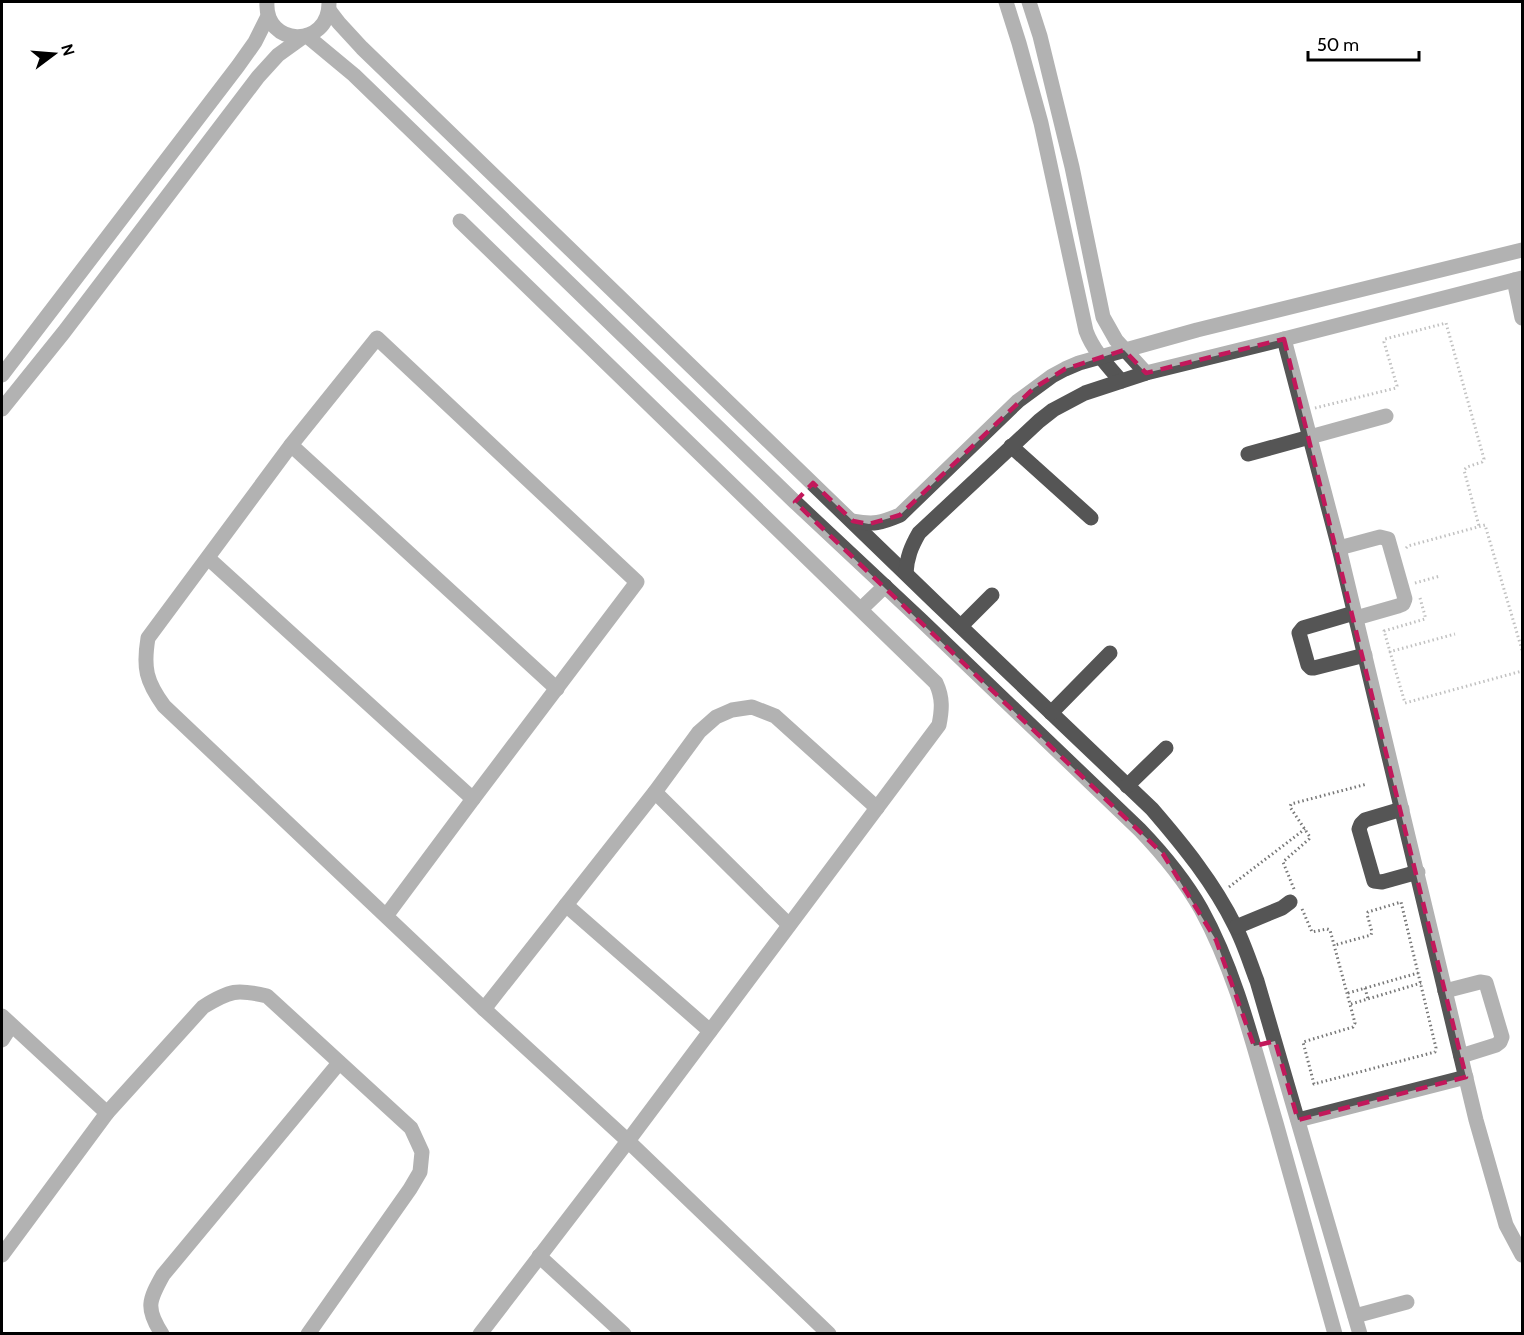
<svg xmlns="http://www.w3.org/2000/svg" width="1524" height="1335" font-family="Cabin,sans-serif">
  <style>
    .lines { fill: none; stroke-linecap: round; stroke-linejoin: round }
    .path { stroke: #777; stroke-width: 3; stroke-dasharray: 1.5 3; stroke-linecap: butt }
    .minor { stroke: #555; stroke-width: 15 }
    .marked { fill: none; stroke: #c2185b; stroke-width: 4.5; stroke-dasharray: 12 8; stroke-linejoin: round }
  </style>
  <rect width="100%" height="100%" fill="#fff"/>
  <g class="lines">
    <g class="path">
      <path d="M1315 408 1396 388 1397 386 1384 342 1385 339 1446 323 1484 459 1482 462 1467 467 1464 470 1479 526"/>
      <path d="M1406 548 1408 546 1485 525 1522 650"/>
      <path d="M1415 583 1440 576"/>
      <path d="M1420 598 1425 616V619L1384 631 1405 703 1522 671"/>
      <path d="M1389 652 1455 634"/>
      <path d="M1229 887 1305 829"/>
      <path d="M1294 889 1283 862 1309 839 1310 837 1290 807 1291 804 1367 784"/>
      <path d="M1302 909 1312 932 1327 929 1330 930 1355 1023 1353 1027 1303 1042 1314 1084 1435 1052 1436 1048 1401 902 1368 912 1367 914 1372 932 1371 935 1335 945"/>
      <path d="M1365 988 1368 999"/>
      <path d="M1348 993 1418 973"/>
      <path d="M1351 1004 1421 983"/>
    </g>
    <g class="minor">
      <path d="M267 2C264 47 329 49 329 3"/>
      <path d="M1006 2 1019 43 1041 123 1086 331C1093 350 1107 365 1121 381"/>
      <path d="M1029 2 1040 36 1072 167 1103 317 1116 340 1146 373"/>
      <path d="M329 10 339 23 362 48 937 604 1152 809C1183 845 1214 883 1235 926 1244 943 1250 963 1257 981L1360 1334"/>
      <path d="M307 36 354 75 795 502 922 621 1140 830C1163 854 1184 879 1201 909 1237 974 1255 1052 1276 1123 1295 1193 1315 1263 1335 1334"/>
      <path d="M460 221 936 683C943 698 942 710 939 725L628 1141 480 1334"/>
      <path d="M1514 280 1522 318"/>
      <path d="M1284 339 1339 548 1476 1120 1506 1225 1522 1255"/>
      <path d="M2 375 238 66 255 42 268 16"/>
      <path d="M2 409 64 332 258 77 278 55 303 37"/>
      <path d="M291 445 557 689"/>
      <path d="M1011 446 1091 518"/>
      <path d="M1248 454 1386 416"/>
      <path d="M853 521C874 525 881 523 900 515L1018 401 1052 376 1065 369 1079 363 1197 330 1522 250"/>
      <path d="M1339 548 1380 537 1388 539 1405 599 1403 604 1398 606 1356 618"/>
      <path d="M208 558 473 799"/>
      <path d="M906 573C907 557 911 547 919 533L1039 421 1053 410 1085 393 1146 373 1284 339 1522 278"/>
      <path d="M861 609 885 586"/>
      <path d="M1354 613 1303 628 1299 633 1308 665 1311 668H1314L1365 655"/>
      <path d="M961 626 992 595"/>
      <path d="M1051 713 1110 653"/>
      <path d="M1127 786 1166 748"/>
      <path d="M655 792 789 925"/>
      <path d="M1402 809 1365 820 1361 824 1359 829 1374 881 1382 882 1418 872"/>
      <path d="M566 905 710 1031"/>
      <path d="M386 916 473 799 637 582 377 338 291 445 148 638C143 668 146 681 164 706L484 1009 628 1141 829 1334"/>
      <path d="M1236 927 1282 908 1290 902"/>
      <path d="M1445 991 1480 982 1486 983 1502 1037 1500 1042 1496 1045 1461 1056"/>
      <path d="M484 1009 655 792 699 732 716 717 732 710 752 707 775 716 877 808"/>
      <path d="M2 1016 107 1113"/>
      <path d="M2 1040 11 1026"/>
      <path d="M1298 1120 1466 1077"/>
      <path d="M2 1255 107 1113 203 1007C230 990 237 989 267 996L411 1128 422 1152 420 1172 410 1189 308 1334"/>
      <path d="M539 1256 624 1334"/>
      <path d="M1355 1316 1407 1302"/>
      <path d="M162 1334C145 1308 149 1300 163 1275L339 1063"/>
    </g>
  </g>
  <path d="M0 0H1524V1335H0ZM1284 339 1466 1077 1298 1120 1275 1041 1254 1046 1216 940 1163 854 795 502 813 483 853 521 869 524 900 515 1034 388 1065 369 1124 350 1146 373Z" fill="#fff" fill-opacity=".55" fill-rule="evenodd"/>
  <path class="marked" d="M1284 339 1466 1077 1298 1120 1275 1041 1254 1046 1216 940 1163 854 795 502 813 483 853 521 869 524 900 515 1034 388 1065 369 1124 350 1146 373Z"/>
  <rect width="1524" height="1335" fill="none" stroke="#000000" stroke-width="6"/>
  <g transform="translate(54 54) rotate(74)" stroke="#ffffff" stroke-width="4.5" paint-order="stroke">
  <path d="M0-4.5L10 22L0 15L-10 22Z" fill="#000000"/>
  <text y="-9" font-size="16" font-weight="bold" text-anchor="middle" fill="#000000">N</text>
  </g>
  <path d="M1308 51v9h111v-9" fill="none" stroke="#000000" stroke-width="3"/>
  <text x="1317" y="51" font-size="18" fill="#000000" stroke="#ffffff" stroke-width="4.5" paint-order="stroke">50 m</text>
</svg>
